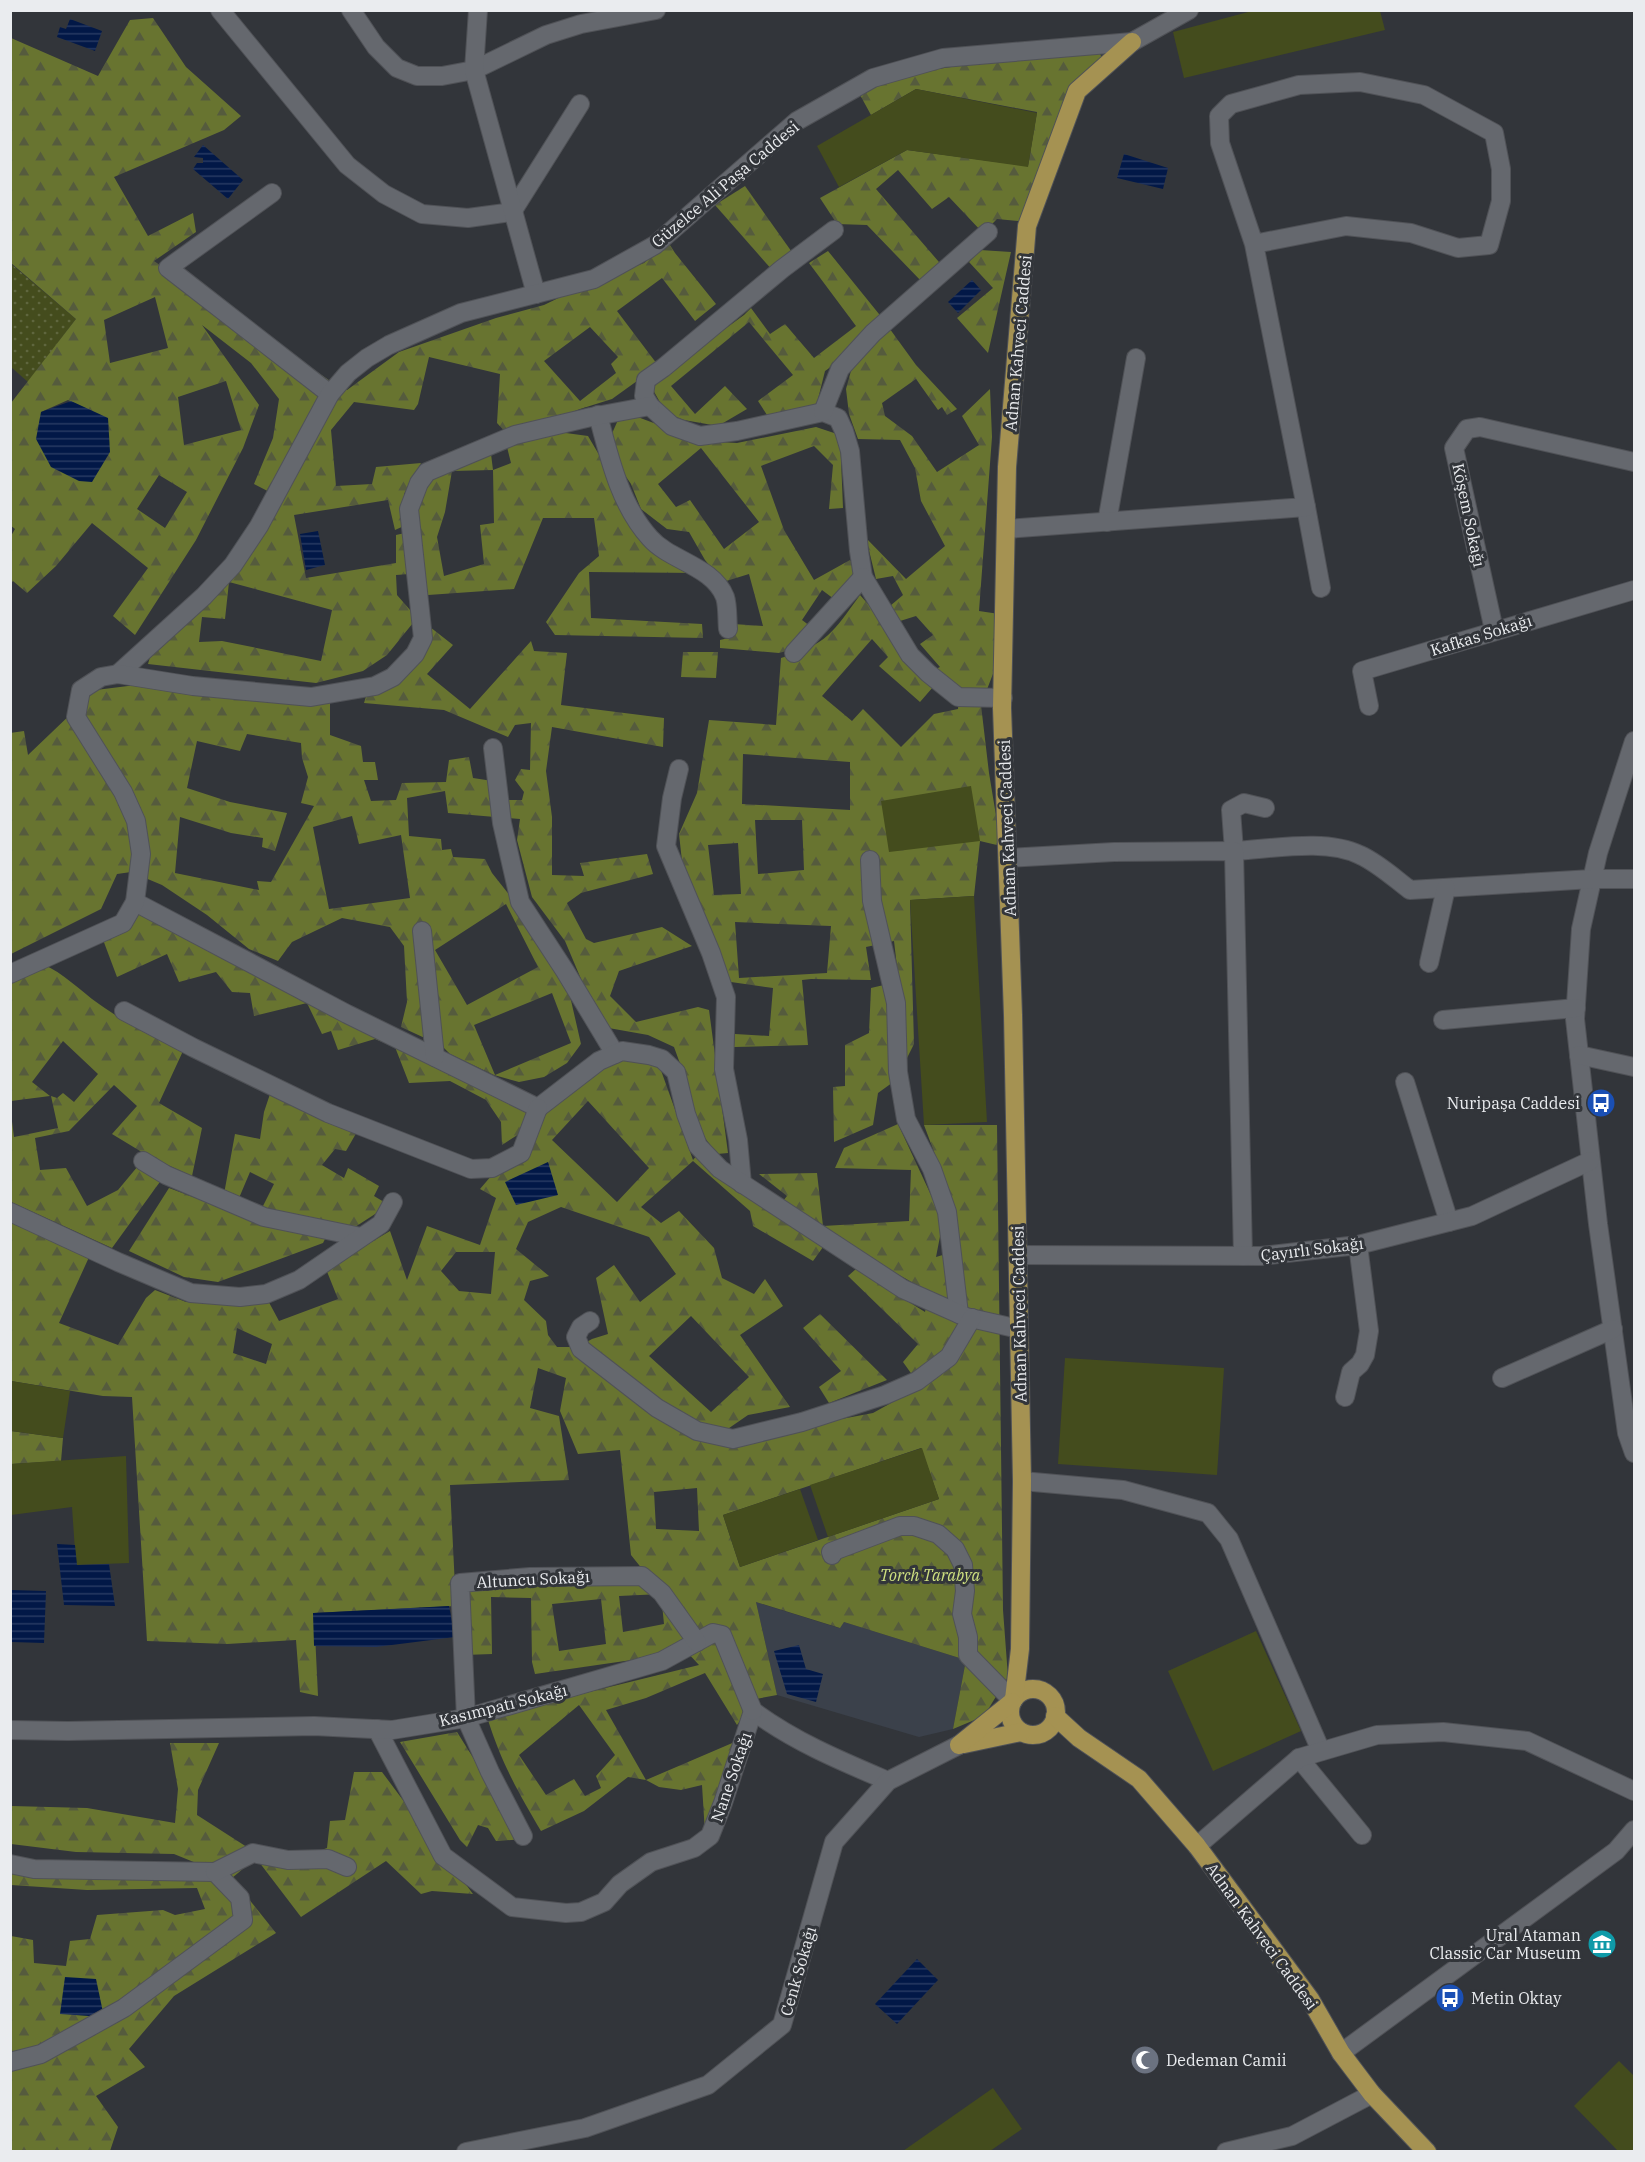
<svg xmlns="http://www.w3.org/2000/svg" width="1645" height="2162" font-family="'IBM Plex Serif',serif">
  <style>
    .built { fill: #3b414b }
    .grass { fill: url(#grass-dots) }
    .forest { fill: url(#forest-firs); fill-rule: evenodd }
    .pitch { fill: #444c1d }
    .water { fill: url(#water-rules) }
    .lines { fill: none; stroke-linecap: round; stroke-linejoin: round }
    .minor-casing { stroke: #505257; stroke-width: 20 }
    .major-casing { stroke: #505257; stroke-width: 20 }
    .minor { stroke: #65686e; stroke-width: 18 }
    .major { stroke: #a59252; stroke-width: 18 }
    .labels { text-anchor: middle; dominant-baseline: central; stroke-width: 6; stroke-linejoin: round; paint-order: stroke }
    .street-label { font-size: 16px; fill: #eaecef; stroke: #32353a }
    .poi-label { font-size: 16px; fill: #eaecef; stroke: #32353a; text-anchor: end }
    .park-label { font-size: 16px; font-style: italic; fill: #cfe180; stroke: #32353a }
  </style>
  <defs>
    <pattern id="grass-dots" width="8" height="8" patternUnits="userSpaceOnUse" patternTransform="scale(1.5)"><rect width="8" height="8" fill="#444c1d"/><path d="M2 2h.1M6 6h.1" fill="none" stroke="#5f663e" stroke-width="1.8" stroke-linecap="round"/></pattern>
    <pattern id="forest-firs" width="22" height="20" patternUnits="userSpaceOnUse" patternTransform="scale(1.5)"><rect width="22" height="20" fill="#687430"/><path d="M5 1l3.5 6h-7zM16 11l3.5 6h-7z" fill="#555b3d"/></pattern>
    <pattern id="water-rules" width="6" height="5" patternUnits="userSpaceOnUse" patternTransform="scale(1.5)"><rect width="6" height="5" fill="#021847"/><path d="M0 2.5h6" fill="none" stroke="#273a62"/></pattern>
  </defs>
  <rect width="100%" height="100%" fill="#32353a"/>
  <path class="built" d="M756 1602 839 1628 844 1622 966 1660 953 1729 919 1737 777 1695Z"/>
  <path class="grass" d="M10 263 76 319 28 382 11 367Z"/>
  <g class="forest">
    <path d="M153 18 186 67 241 116 224 130 114 177 148 236 193 213 196 232 154 261 339 387 347 390 399 352 496 318 544 305 575 290 644 263 668 242 675 253 716 304 695 321 662 278 617 311 657 364 637 381 612 399 580 409 509 436 497 423 500 374 429 357 418 404 414 410 354 402 331 430 336 486 372 484 376 467 421 463 404 494 406 525 395 530 388 500 294 515 306 578 396 563V535L405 533 410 574 396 575 397 595 417 618 387 655 363 671 316 683 148 664 150 657 283 499 254 484 273 438 279 399 251 363 202 325 259 405 243 448 196 540 135 635 113 616 148 568 92 523 56 566 27 593 13 581 11 583V536L15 529 10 525 11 403 76 319 11 263V38L98 76 130 20ZM155 297 168 348 110 363 104 320ZM590 327 618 357 611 364 616 373 580 401 544 361ZM226 381 241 430 184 445 178 397ZM68 400 108 419 41 412ZM159 475 187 492 165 528 137 509ZM229 582 332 610 321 661 222 641 199 642 202 617 225 619Z"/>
    <path d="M1098 51 1103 59 1063 108 1025 223 1018 221 997 219 983 233 949 197 932 209 898 170 876 189 945 269 923 283 867 225 837 224 820 198 907 150 1028 166 1037 112 916 89 871 115 859 93 918 72 1004 59Z"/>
    <path d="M745 186 794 255 773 271 715 205Z"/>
    <path d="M980 250 1011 252 988 353 957 318 993 288 969 262Z"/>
    <path d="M828 251 879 314 916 365 957 409 947 415 942 407 938 410 916 379 882 403 885 416 912 436 937 472 979 445 962 416 990 389 992 437 979 611 999 614 1001 653 981 705 989 773 1001 846 980 841 974 896 910 900 914 1044 896 1080 878 1093 873 1125 834 1142 833 1087 845 1086V1045L869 1033 871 988 888 984 898 975 894 941 866 947 871 980 811 979 802 980 808 1045 734 1047 735 1034 769 1036 773 988 731 982 680 885 682 861 679 834 697 793 709 720 776 725 781 658C827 645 833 632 860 595L880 618 922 676 940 667 920 644 933 635 916 616 900 621 890 606 903 595 893 576 876 579 866 538 906 579 945 546 921 501 915 468 900 440 858 439 849 414 846 389 857 349 825 371 815 411 767 415 758 401 793 375 749 322 671 386 695 414 725 386 747 409 718 426 684 420 666 413 652 388 658 378 744 315 751 308 770 334 785 324 814 358 856 326 809 263ZM872 639 888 657 879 666 920 702 933 687 959 696 958 709 934 714 901 747 863 709 852 721 822 696ZM743 754 850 762V810L742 804ZM755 820H802L804 870 758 874ZM738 843 741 894 714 895 708 845ZM735 922 831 926 827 973 739 978Z"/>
    <path d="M635 416 659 425 682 440 737 443 816 427 840 435 843 508 829 509 833 465 814 446 761 466 784 530 814 580 850 560 856 568 838 602 822 590 802 620 818 632 808 645 779 653 720 648V640L733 637V624L763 626 749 574 723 582 705 560 689 532 667 529 641 509 631 484 618 465 610 438 618 420ZM701 448 759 522 724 549 690 500 676 507 658 484Z"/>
    <path d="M551 431 588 436 638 521 700 573 589 572 591 618 702 624 703 638 555 635 546 622 579 573 599 556 594 518H543L514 589 428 595 415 510 429 479 490 446 493 470 511 463 506 443ZM493 470 494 523 480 525 484 564 444 576 437 537 445 512 452 471Z"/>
    <path d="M430 627 453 645 427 674 470 709 531 641 534 651 567 653 561 705 664 718 663 747 552 727 546 771 552 817V875L584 876 580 863 647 854 653 874 581 893 567 903 586 939 594 943 662 927 692 946 619 971 610 996 636 1022 698 1007 709 1010 728 1153 717 1154 699 1130 686 1080 674 1047 648 1035 603 1027 594 1018 581 979 565 941 532 897 517 840 520 819 448 813 445 791 407 798 409 836 441 839 442 850 451 849 453 857 485 859 492 873 507 892 542 930 570 996 581 1044 567 1063 544 1077 519 1082 494 1075 450 1054 442 1046 401 1027 407 1002 404 946 390 927 342 918 292 942 278 961 249 949 207 915 162 885 131 872 117 874 101 909 11 954 10 733 24 731 28 755 96 690 152 683 203 696 330 700V735L361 746 363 762H375L378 780H364L371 801 396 800 402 783 446 782 449 760 469 757 473 778 499 782 509 800H522L524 792 515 780 521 769 530 770 531 723 515 725 508 737 444 710 364 703 368 690ZM247 734 301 743 302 758 308 777 301 803 314 806 271 882 257 881 259 890 175 873 180 817 231 833 263 838 262 847 275 851 287 813 230 802 187 788 197 741 240 751ZM352 816 359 844 401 835 410 898 329 909 313 827ZM506 904 538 967 467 1005 435 950ZM552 993 571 1043 495 1075 474 1025Z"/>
    <path d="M683 652H718L716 678 681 677Z"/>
    <path d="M139 905 529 1107 519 1134 502 1145 501 1122 486 1100 450 1081 409 1083 395 1047 375 1039 338 1050 331 1031 322 1034 307 1003 254 1016 250 993 232 992 216 972 179 982 167 954 117 977 102 937Z"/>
    <path d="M42 964C64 973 79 990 99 1004 127 1024 152 1036 183 1051L159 1103 202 1128 192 1176 150 1157 112 1134 137 1106 114 1085 69 1131 35 1138 40 1170 66 1168 87 1206 118 1190 138 1166 162 1179 112 1248 11 1202 10 1106 14 1137 58 1128 51 1096 57 1098 63 1093 74 1102 98 1074 63 1041 32 1082 50 1096 11 1101V972Z"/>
    <path d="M592 1058 658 1062 693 1160 698 1154 775 1211 787 1196 759 1174 817 1173 823 1226 909 1221 911 1170 835 1168 844 1148 898 1124 943 1221 936 1257 956 1251 955 1208 924 1125H997L1003 1610 1008 1677 984 1716 953 1729 966 1660 844 1622 840 1628 756 1602 777 1695 756 1699 737 1725 705 1673 646 1698 606 1710 646 1780 737 1741 705 1833 702 1785 681 1790 659 1787 646 1780 628 1777 584 1811 541 1831C518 1792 502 1764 488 1720L585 1693 699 1665 687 1652 535 1674 532 1662 531 1598 491 1597 492 1654 464 1655 455 1606 314 1613 318 1696 300 1692 296 1640 227 1644 147 1641 132 1397 103 1396 11 1381 10 1215 90 1255 59 1323 118 1345 146 1298 155 1290 186 1302 226 1303 265 1295 279 1321 338 1299 326 1269 390 1231 407 1280 427 1226 480 1245 496 1198 480 1189ZM588 1101 649 1168 617 1202 552 1140ZM693 1161 750 1211 753 1226 813 1261 831 1236 929 1292 925 1312 856 1269 848 1276 918 1344 903 1362 913 1376 942 1361 938 1377 873 1413 794 1428 719 1435 748 1415 790 1407 740 1335 783 1306 765 1279 754 1294 722 1278 714 1248 679 1211 661 1223 641 1207ZM561 1207 649 1237 676 1274 640 1302 614 1265 596 1278 608 1334 592 1339 578 1347H557L548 1335 546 1321 524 1300 530 1281 549 1276 516 1249 528 1222ZM456 1252H495L491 1294 459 1291 441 1271ZM691 1316 749 1377 711 1412 649 1356ZM237 1328 272 1344 266 1364 233 1353ZM538 1368 566 1378 560 1411 578 1454 620 1450 631 1555 643 1570 455 1587 450 1485 569 1480 559 1416 530 1408ZM921 1448 939 1499 740 1567 723 1515ZM697 1488 699 1531 656 1529 654 1492ZM661 1594 664 1624 623 1632 619 1596ZM601 1599 606 1644 559 1651 552 1604ZM579 1705 615 1755 596 1776 601 1788 585 1796 574 1779 546 1795 519 1755Z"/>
    <path d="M270 1094 358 1130 346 1151 335 1149 322 1165 344 1178 348 1168 379 1186 374 1196 389 1205 355 1227 260 1212 274 1184 250 1172 239 1198 224 1194 235 1134 260 1139 264 1112Z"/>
    <path d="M169 1188 222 1208 327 1235 323 1243 218 1282 184 1277 129 1251Z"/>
    <path d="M820 1314 887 1380 829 1403 819 1387 841 1371 803 1328Z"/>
    <path d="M11 1431 63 1438 61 1461 11 1464Z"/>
    <path d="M457 1732 524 1839 496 1841 488 1828 478 1825 467 1847 460 1840 400 1742Z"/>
    <path d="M170 1743H219L198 1790 197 1815 250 1849 310 1854 327 1848 330 1821 345 1820 354 1772H382L473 1894 432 1891 421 1894 386 1861 301 1917 256 1858 232 1878 276 1933 174 1996 129 2049 145 2067 96 2096 118 2127 110 2151H11V1936L33 1940 34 1963 66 1966 70 1941 90 1939 97 1915 163 1910 175 1915 205 1909 197 1888 87 1890 11 1885V1860L206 1867 174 1854 76 1852 11 1844V1806L87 1808 175 1823 178 1789Z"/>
  </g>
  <g class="pitch">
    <path d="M1252 11H1380L1385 30 1184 78 1173 32Z"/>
    <path d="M916 89 1037 113 1028 167 907 150 839 187 817 146Z"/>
    <path d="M971 786 980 841 889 852 881 801Z"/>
    <path d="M974 896 987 1122 924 1125 910 900Z"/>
    <path d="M1065 1358 1224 1368 1217 1475 1058 1464Z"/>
    <path d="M11 1381 70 1391 63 1438 11 1431Z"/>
    <path d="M922 1448 939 1499 828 1537 810 1485Z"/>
    <path d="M126 1456 129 1563 76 1565 72 1507 11 1515V1464Z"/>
    <path d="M800 1489 818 1540 740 1567 723 1515Z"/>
    <path d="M1256 1631 1301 1731 1213 1771 1168 1671Z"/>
    <path d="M1619 2061 1634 2076V2151H1618L1574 2106Z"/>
    <path d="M993 2088 1022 2129 990 2151H903Z"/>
  </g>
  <g class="water">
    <path d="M70 19 102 31 95 51 57 37 60 27 66 29Z"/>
    <path d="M203 145 243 180 228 199 193 169 197 163H203V158L194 157Z"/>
    <path d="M1124 154 1168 168 1163 189 1117 178Z"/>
    <path d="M972 280 981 290 958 313 948 302Z"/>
    <path d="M71 401 108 418 110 452 92 482 79 481 51 467 36 439 41 412Z"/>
    <path d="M318 531 325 565 306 570 300 534Z"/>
    <path d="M548 1162 558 1195 516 1205 505 1182Z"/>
    <path d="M57 1544 75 1545 77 1565 109 1564 115 1606 64 1605Z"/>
    <path d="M11 1590 46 1591 44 1643 11 1642Z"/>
    <path d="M449 1606 455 1637 376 1647 314 1646 313 1613Z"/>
    <path d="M799 1645 806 1669 823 1674 816 1702 787 1694 774 1651Z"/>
    <path d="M917 1959 938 1980 897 2024 875 2004Z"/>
    <path d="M65 1977 96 1979 104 2017 60 2014Z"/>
  </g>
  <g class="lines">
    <g class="minor-casing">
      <g id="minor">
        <path d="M220 10 347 165 384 194 422 214 468 218 512 212 580 104"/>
        <path d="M351 10 376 47 397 68 417 76H442L474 70 546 35 581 24 656 10"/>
        <path d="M478 10 474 70 536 294"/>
        <path d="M272 193 168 268 330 394"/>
        <path d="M834 230 782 269 663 368 646 380 644 396 650 406 672 426 700 436 737 431 823 412 838 418 844 431 850 451 859 551 863 577 910 655 928 673 958 697 1003 698"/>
        <path d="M823 412 840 369 873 333 988 232"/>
        <path d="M598 415C609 457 620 505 650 538 670 561 713 566 725 597 728 606 727 619 728 629"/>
        <path d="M1306 507 1321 588"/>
        <path d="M1107 522 1136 358"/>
        <path d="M1006 529 1306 507 1254 244 1220 143 1219 116 1231 104 1299 85 1360 82 1424 95 1494 133 1501 169V201L1489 245 1458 248 1411 233 1346 226 1254 244"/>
        <path d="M1494 630 1454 448 1467 429 1480 427 1634 462"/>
        <path d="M794 653 863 577"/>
        <path d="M118 674 204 596 233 565 259 526 330 394 348 373 367 358 389 345 461 313 594 279 655 245 797 121 873 78 943 58 1132 42 1189 10"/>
        <path d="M1369 706 1362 671 1634 590"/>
        <path d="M1634 741 1598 853 1581 929 1575 1019 1598 1224 1627 1433 1634 1453"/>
        <path d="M493 748 502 823 520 902 565 971 615 1054"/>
        <path d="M679 769 672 798 666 846 711 953 726 997 724 1069 738 1140 742 1184"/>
        <path d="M1265 808 1244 803 1231 810 1234 851C1272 849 1326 838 1360 855 1378 863 1394 878 1410 890L1592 879H1634"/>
        <path d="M1008 858 1114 852 1234 851 1243 1256"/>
        <path d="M870 860 872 901 896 1003 898 1072 906 1119 932 1169 947 1212 959 1314"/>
        <path d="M135 902 347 1014 538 1108 599 1061 615 1054 622 1051 649 1055 662 1059 676 1072 686 1114 698 1146 720 1169 903 1289 966 1317 1019 1329"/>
        <path d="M422 931 435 1057"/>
        <path d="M1429 963 1446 888"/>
        <path d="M10 974 123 923 135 902 141 854 136 821 123 792 76 717 81 690 101 677 118 674 193 686 311 697 375 686 393 677 415 654 423 638 409 509 419 483 427 472 515 435 591 417 650 406"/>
        <path d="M124 1011 194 1048 328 1113 471 1169 492 1168 521 1153 538 1108"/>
        <path d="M1443 1020 1576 1008"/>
        <path d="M1579 1055 1634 1067"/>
        <path d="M1405 1082 1449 1222"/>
        <path d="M143 1161 166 1175 264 1217 361 1237"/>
        <path d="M10 1212 118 1262 191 1293 240 1297 266 1294 299 1280 381 1224 393 1202"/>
        <path d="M1018 1255 1261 1256 1358 1245 1472 1216 1590 1161"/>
        <path d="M590 1321 581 1327 576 1337 581 1349 657 1408 697 1431 733 1439 802 1422 885 1395 917 1381 949 1357 972 1318"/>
        <path d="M1502 1378 1613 1329"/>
        <path d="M1345 1397 1351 1372 1360 1364 1365 1355 1369 1331 1358 1245"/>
        <path d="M1022 1481 1123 1490 1208 1513 1229 1539 1321 1751"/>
        <path d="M832 1555 831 1552 900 1526H914L938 1534 955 1549 963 1565 965 1591 962 1614 968 1637V1655L1013 1701"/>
        <path d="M753 1711C795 1742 841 1761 888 1781"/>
        <path d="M377 1729 443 1856 512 1907 566 1913 581 1912 604 1902 620 1884 651 1862 694 1848 710 1836 723 1803 753 1711"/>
        <path d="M10 1730 68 1731 314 1726 392 1730 466 1718 662 1661 713 1633 722 1635 753 1711"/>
        <path d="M1299 1758 1362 1835"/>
        <path d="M523 1836 490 1772 466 1718 460 1583 530 1577 642 1576 662 1593 697 1642"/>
        <path d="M1197 1846 1299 1758 1377 1735 1443 1732 1527 1741 1634 1791"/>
        <path d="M10 1864 34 1869 215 1872 240 1898 243 1920 124 2008 41 2054 10 2062"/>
        <path d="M215 1872 253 1853 288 1860 328 1859 347 1867"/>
        <path d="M1341 2053 1616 1851 1634 1830"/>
        <path d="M466 2152 585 2128 708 2085 782 2025 834 1842 888 1781 959 1745"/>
        <path d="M1226 2152 1292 2136 1372 2094"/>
      </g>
    </g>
    <g class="major-casing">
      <g id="major">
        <circle cx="1033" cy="1712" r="23"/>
        <path d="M1014 1699 1020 1649 1022 1481 1013 1015 1002 708 1007 467 1027 226 1077 91 1132 42"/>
        <path d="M1055 1716 1079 1738 1139 1779 1197 1846 1310 1999 1341 2053 1372 2094 1427 2152"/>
        <path d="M964 1744 1021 1732"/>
        <path d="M959 1745 1012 1702"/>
      </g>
    </g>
    <use href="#minor" class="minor"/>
    <use href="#major" class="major"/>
  </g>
  <defs>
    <g id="bus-disc" transform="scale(1.5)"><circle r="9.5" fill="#1a4fb4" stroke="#32353a"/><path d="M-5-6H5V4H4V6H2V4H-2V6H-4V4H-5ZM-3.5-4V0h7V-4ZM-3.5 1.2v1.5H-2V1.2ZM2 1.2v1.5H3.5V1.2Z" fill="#fff"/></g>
    <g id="museum-disc" transform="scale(1.5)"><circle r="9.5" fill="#0f9aa8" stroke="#32353a"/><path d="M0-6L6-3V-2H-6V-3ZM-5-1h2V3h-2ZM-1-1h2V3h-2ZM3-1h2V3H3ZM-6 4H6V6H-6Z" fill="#fff"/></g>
    <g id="mosque-disc" transform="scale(1.5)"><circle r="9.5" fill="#6b7280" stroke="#32353a"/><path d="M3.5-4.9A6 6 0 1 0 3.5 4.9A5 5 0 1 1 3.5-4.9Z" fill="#fff"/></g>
  </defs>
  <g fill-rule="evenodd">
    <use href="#bus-disc" x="1601" y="1103"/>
    <use href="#museum-disc" x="1602" y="1944"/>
    <use href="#bus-disc" x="1450" y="1998"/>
    <use href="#mosque-disc" x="1145" y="2060"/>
  </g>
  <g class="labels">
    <g class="street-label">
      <text transform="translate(725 184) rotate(-40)">Güzelce Ali Paşa Caddesi</text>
      <text transform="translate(1018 343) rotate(-85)">Adnan Kahveci Caddesi</text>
      <text transform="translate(1469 515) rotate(78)">Köşem Sokağı</text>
      <text transform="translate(1481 635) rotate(-17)">Kafkas Sokağı</text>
      <text transform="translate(1007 828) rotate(-92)">Adnan Kahveci Caddesi</text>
      <text transform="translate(1312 1249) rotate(-7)">Çayırlı Sokağı</text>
      <text transform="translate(1019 1314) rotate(-91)">Adnan Kahveci Caddesi</text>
      <text transform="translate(533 1579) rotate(-3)">Altuncu Sokağı</text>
      <text transform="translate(503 1705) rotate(-14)">Kasımpatı Sokağı</text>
      <text transform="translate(731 1777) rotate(-71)">Nane Sokağı</text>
      <text transform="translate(1262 1936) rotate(54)">Adnan Kahveci Caddesi</text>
      <text transform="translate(798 1971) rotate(-74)">Cenk Sokağı</text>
    </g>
    <g class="poi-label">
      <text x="1580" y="1103">Nuripaşa Caddesi</text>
      <text x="1581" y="1935">Ural Ataman<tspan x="1581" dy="18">Classic Car Museum</tspan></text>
      <text x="1471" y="1998" text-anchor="start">Metin Oktay</text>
      <text x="1166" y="2060" text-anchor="start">Dedeman Camii</text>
    </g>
    <g class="park-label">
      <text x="930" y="1575">Torch Tarabya</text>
    </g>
  </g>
  <rect width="1645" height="2162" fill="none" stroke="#eaecef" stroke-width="24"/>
</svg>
